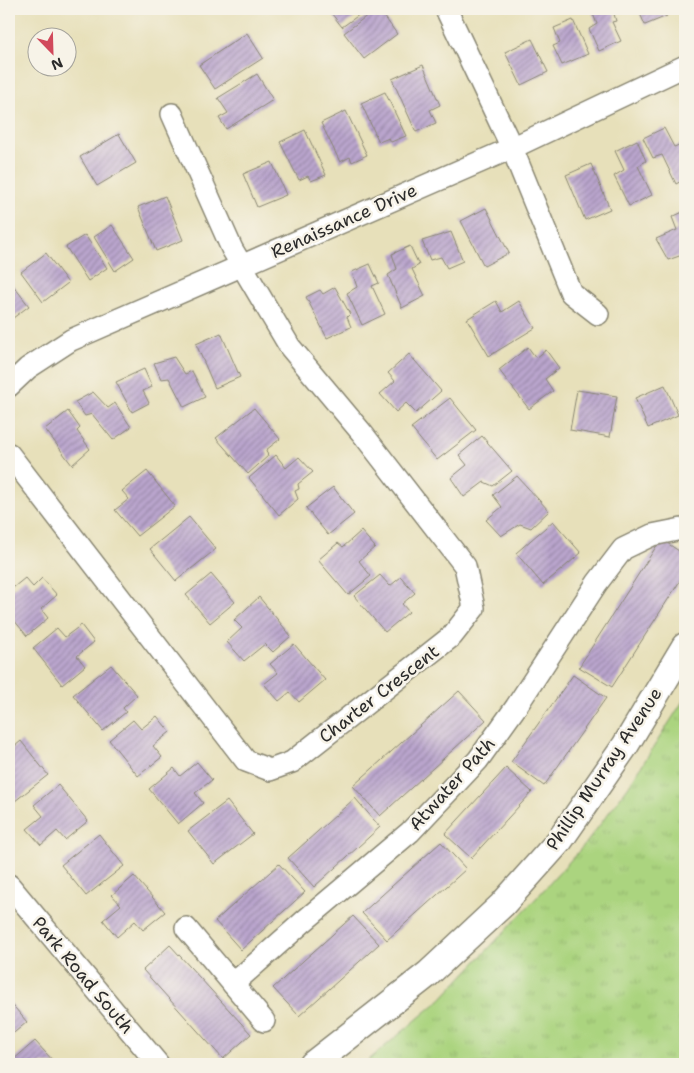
<svg xmlns="http://www.w3.org/2000/svg" width="694" height="1073" font-family="'Shantell Sans',sans-serif">
  <style>
    .grass { fill: url(#grass-tufts); stroke: #6b8055 }
    .building { fill: url(#building-hatch) }
    .lines { fill: none; stroke-linecap: round; stroke-linejoin: round }
    .minor-casing { stroke: #898672; stroke-width: 24 }
    .major-casing { stroke: #898672; stroke-width: 29 }
    .minor { stroke: #fff; stroke-width: 21 }
    .major { stroke: #fff; stroke-width: 26 }
    .labels { text-anchor: middle; dominant-baseline: central; stroke-width: 5; stroke-linejoin: round; paint-order: stroke }
    .street-label { font-size: 18px; fill: #2b2b2b; stroke: #f7f3e8 }
  </style>
  <defs>
    <pattern id="grass-tufts" width="24" height="20" patternUnits="userSpaceOnUse" patternTransform="scale(1.25)"><rect width="24" height="20" fill="#abd47f"/><path d="M3 7l-1-3M5 7V3M7 7l1-3M15 17l-1-3M17 17v-4M19 17l1-3" fill="none" stroke="#93b66e"/></pattern>
    <pattern id="building-hatch" width="6" height="6" patternUnits="userSpaceOnUse" patternTransform="scale(1.25)"><rect width="6" height="6" fill="#baa5cd"/><path d="M-1 1l2-2M0 6l6-6M5 7l2-2" fill="none" stroke="#9787a7"/></pattern>
  </defs>
  <rect width="100%" height="100%" fill="#f7f3e8"/>
  <filter id="ink" filterUnits="userSpaceOnUse"><feTurbulence type="fractalNoise" baseFrequency=".02" numOctaves="2"/><feDisplacementMap in="SourceGraphic" scale="10" xChannelSelector="R" yChannelSelector="G"/><feConvolveMatrix kernelMatrix="1 2 1 2 8 2 1 2 1" color-interpolation-filters="sRGB"/></filter>
  <filter id="wash" filterUnits="userSpaceOnUse"><feTurbulence type="fractalNoise" baseFrequency=".0096" numOctaves="4" result="noise"/><feDisplacementMap in="SourceGraphic" scale="20" xChannelSelector="R" yChannelSelector="G"/><feGaussianBlur stdDeviation="1.12" result="paint"/><feColorMatrix in="noise" values="0 0 0 0 0 0 0 0 0 0 0 0 0 0 0 0 0 1.4 0 .05"/><feComposite in="paint" operator="in"/></filter>
  <g filter="url(#wash)">
    <rect width="100%" height="100%" fill="#e7e0ba"/>
    <path class="grass" d="M685 698V1064H364L441 999 540 894 587 842 628 787Z"/>
    <g id="blocks">
      <g class="building">
        <path d="M328 9H367L342 27Z"/>
        <path d="M376 9H379L397 34 364 59 344 33Z"/>
        <path d="M591 9H619L620 12 614 14 616 21 612 22 621 41 599 51 589 29 597 24Z"/>
        <path d="M638 9H664L667 16 645 25Z"/>
        <path d="M573 20 588 54 562 65 553 46 560 43 554 28Z"/>
        <path d="M247 33 263 58 215 89 199 65Z"/>
        <path d="M532 39 548 72 521 85 505 52Z"/>
        <path d="M423 65 440 105 430 110 436 123 416 132 392 79Z"/>
        <path d="M257 74 273 100 226 129 219 118 228 113 218 98Z"/>
        <path d="M385 92 406 136 391 142 389 138 379 142 361 103Z"/>
        <path d="M346 111 367 155 352 162 350 157 340 162 321 123Z"/>
        <path d="M664 128 674 147 684 143 685 145V179L676 184 662 155 653 158 643 138Z"/>
        <path d="M305 130 326 175 311 181 308 176 299 180 280 142Z"/>
        <path d="M119 134 136 163 97 186 80 157Z"/>
        <path d="M637 140 646 161 638 166 652 195 629 206 614 176 624 170 615 151Z"/>
        <path d="M272 162 286 195 257 207 243 174Z"/>
        <path d="M591 164 610 209 585 220 566 175Z"/>
        <path d="M165 196 183 240 156 251 138 207Z"/>
        <path d="M486 208 509 253 484 266 461 221Z"/>
        <path d="M685 211V254L668 260 656 239 677 230 672 217Z"/>
        <path d="M112 225 134 258 115 271 94 237Z"/>
        <path d="M451 232 463 261 447 268 441 257 430 260 422 241Z"/>
        <path d="M85 235 107 268 88 281 66 247Z"/>
        <path d="M410 246 419 265 412 269 425 296 402 308 388 275 397 269 392 254Z"/>
        <path d="M46 253 68 283 43 302 21 272Z"/>
        <path d="M370 264 379 283 372 286 385 314 362 325 347 293 357 287 352 272Z"/>
        <path d="M9 280 29 306 9 321Z"/>
        <path d="M335 287 350 314 347 317 351 327 327 338 306 297 320 290 323 294Z"/>
        <path d="M496 301 502 312 519 301 535 328 489 356 467 319Z"/>
        <path d="M221 333 240 377 215 388 196 344Z"/>
        <path d="M528 347 536 358 546 350 559 368 545 379 553 391 529 409 499 370Z"/>
        <path d="M409 354 441 391 416 413 406 403 396 412 380 394 395 381 388 373Z"/>
        <path d="M174 357 185 374 192 371 205 397 184 407 169 378 161 379 154 363Z"/>
        <path d="M144 369 152 387 143 391 149 403 132 412 116 382Z"/>
        <path d="M665 385 678 415 648 428 635 398Z"/>
        <path d="M577 390 617 396 610 437 570 430Z"/>
        <path d="M93 392 108 408 115 403 131 427 113 440 92 414 85 416 75 402Z"/>
        <path d="M450 398 476 430 437 460 411 428Z"/>
        <path d="M254 408 280 439 266 450 268 456 248 474 216 438Z"/>
        <path d="M68 411 80 428 77 431 90 449 72 465 45 429Z"/>
        <path d="M482 436 512 471 493 486 484 482 464 497 451 478 467 465 459 455Z"/>
        <path d="M276 455 286 468 299 457 313 472 298 484 299 489 295 491 298 499 279 515 249 478Z"/>
        <path d="M147 471 175 506 137 536 115 510 129 499 122 491Z"/>
        <path d="M517 476 549 511 531 528 520 524 501 536 486 520 502 507 493 495Z"/>
        <path d="M333 487 354 514 328 535 306 508Z"/>
        <path d="M189 517 216 549 176 581 150 549Z"/>
        <path d="M553 521 581 553 543 585 516 553Z"/>
        <path d="M361 531 375 547 359 561 371 576 348 595 318 560 338 543 343 547Z"/>
        <path d="M661 539 685 555V573L612 687 579 667Z"/>
        <path d="M211 574 235 602 210 623 186 595Z"/>
        <path d="M380 575 390 586 401 577 415 593 402 604 409 612 385 632 354 596Z"/>
        <path d="M25 578 33 587 42 578 57 595 41 609 48 618 27 636 9 614V591Z"/>
        <path d="M259 597 291 636 273 652 265 644 244 661 227 642 242 628 234 620Z"/>
        <path d="M81 625 94 642 77 656 85 666 62 685 33 648 57 628 65 637Z"/>
        <path d="M294 644 325 680 299 702 290 692 279 701 264 684 278 673 270 664Z"/>
        <path d="M111 665 137 695 123 708 126 712 103 731 73 695Z"/>
        <path d="M573 675 606 698 544 786 511 762Z"/>
        <path d="M459 691 486 720 380 816 353 786Z"/>
        <path d="M157 716 170 732 153 746 162 757 138 776 109 740 133 720 141 729Z"/>
        <path d="M21 741 48 775 10 805 9 751Z"/>
        <path d="M197 762 212 780 195 793 203 803 178 824 149 789 174 768 180 776Z"/>
        <path d="M506 768 532 792 471 858 445 834Z"/>
        <path d="M58 785 88 821 65 840 57 831 41 845 27 829 43 816 34 805Z"/>
        <path d="M355 798 380 827 314 887 288 858Z"/>
        <path d="M227 801 253 834 214 864 188 831Z"/>
        <path d="M99 834 124 866 86 896 61 865Z"/>
        <path d="M441 842 466 869 387 940 362 913Z"/>
        <path d="M279 864 305 892 241 950 215 921Z"/>
        <path d="M134 876 165 912 143 930 135 921 117 937 103 920 121 905 112 895Z"/>
        <path d="M353 916 379 944 299 1016 273 988Z"/>
        <path d="M170 945 251 1034 223 1059 143 970Z"/>
        <path d="M9 1001 27 1022 9 1037Z"/>
        <path d="M35 1041 56 1064H16L13 1060Z"/>
      </g>
    </g>
  </g>
  <g filter="url(#ink)">
    <use href="#blocks" fill-opacity="0" stroke="#898672" stroke-width="1"/>
    <g class="lines">
      <g class="minor-casing">
        <g id="minor">
          <path d="M446 9 512 148 571 293 598 314"/>
          <path d="M9 386 28 368 71 340 512 148 685 66"/>
          <path d="M9 454 246 761 270 770 292 762 452 636 474 608 465 566 362 433 290 347 232 249 172 114"/>
          <path d="M9 885 158 1064"/>
          <path d="M186 928 264 1021"/>
          <path d="M233 984 303 922 410 832 478 760 516 707 597 583 623 549 652 535 682 529 685 531"/>
        </g>
      </g>
      <g class="major-casing">
        <path id="major" d="M313 1064 428 974 502 905 560 840 625 746 685 646"/>
      </g>
      <use href="#minor" class="minor"/>
      <use href="#major" class="major"/>
    </g>
  </g>
  <g class="labels">
    <g class="street-label">
      <text transform="translate(344 221) rotate(-24)">Renaissance Drive</text>
      <text transform="translate(379 694) rotate(-38)">Charter Crescent</text>
      <text transform="translate(604 769) rotate(-56)">Phillip Murray Avenue</text>
      <text transform="translate(452 784) rotate(-48)">Atwater Path</text>
      <text transform="translate(83 975) rotate(50)">Park Road South</text>
    </g>
  </g>
  <rect width="694" height="1073" fill="none" stroke="#f7f3e8" stroke-width="30"/>
  <g transform="translate(52 52) rotate(157)"><circle r="24" fill="#f7f3e8" stroke="#a5a39c"/>
  <path d="M0-4L9 19L0 12L-9 19Z" fill="#d1495b"/>
  <text y="-8" font-size="14" font-weight="bold" text-anchor="middle" fill="#2b2b2b">N</text>
  </g>
</svg>
